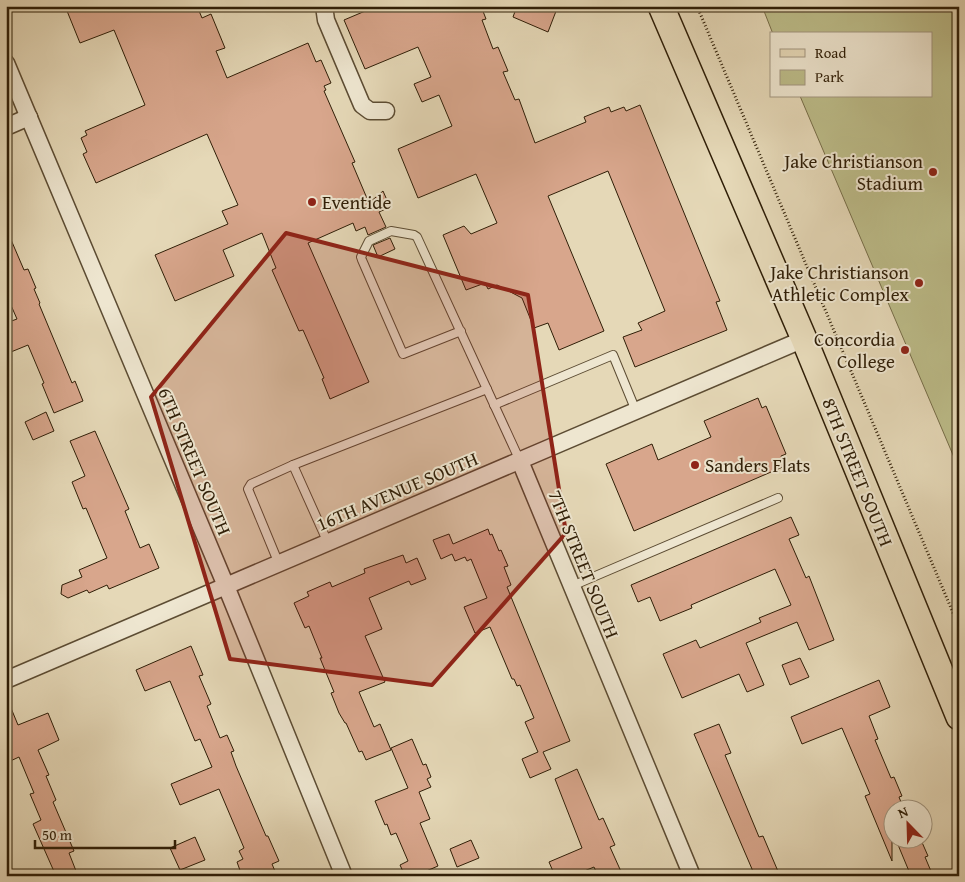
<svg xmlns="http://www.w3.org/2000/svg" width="965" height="882" font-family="'Gentium Book Plus',serif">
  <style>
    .green { fill: #bcbc89; stroke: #766d48 }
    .building { fill: #d8a68c; stroke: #2f1e07 }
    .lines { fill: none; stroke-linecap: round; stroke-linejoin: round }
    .lane-casing { stroke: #5c4c33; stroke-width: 10 }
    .street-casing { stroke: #5c4c33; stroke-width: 19 }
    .primary-casing { stroke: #2f1e07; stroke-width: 28 }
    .path { stroke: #2f1e07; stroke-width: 3; stroke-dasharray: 1 2.5; stroke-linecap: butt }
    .lane { stroke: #eee6d0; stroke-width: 8 }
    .street { stroke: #eee6d0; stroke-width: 16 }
    .primary { stroke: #e5d8b7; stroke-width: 25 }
    .marked { fill: #8f2418; fill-opacity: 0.2; stroke: #8f2418; stroke-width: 4; stroke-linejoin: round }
    .poi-dot { fill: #8f2418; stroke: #eee6d0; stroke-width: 2 }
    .labels { text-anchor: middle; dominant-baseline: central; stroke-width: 4; stroke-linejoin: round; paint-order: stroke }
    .poi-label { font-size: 19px; fill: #2f1e07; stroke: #eee6d0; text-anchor: end }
    .street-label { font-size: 19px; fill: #2f1e07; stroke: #eee6d0 }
  </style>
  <rect width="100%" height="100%" fill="#e5d8b7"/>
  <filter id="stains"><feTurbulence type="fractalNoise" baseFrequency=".004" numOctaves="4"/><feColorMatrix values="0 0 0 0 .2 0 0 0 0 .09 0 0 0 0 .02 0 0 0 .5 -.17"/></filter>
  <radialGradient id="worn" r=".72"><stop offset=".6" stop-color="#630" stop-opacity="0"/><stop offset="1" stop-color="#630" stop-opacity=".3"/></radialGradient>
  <path class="green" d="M762 6H959V469L800 96H931V34H773Z"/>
  <g class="building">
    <path d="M65 6H197L202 18 211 14 225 48 216 51 227 78 308 43 316 62 321 60 331 83 324 86 326 90 324 91 355 162 352 163 369 203 383 191 390 207 379 212 386 227 368 235 365 227 356 231 353 223 308 243 369 382 330 399 322 379 324 378 303 330 299 331 272 270 276 268 262 233 223 250 234 276 175 301 155 255 228 224 222 211 238 205 207 134 96 183 83 154 87 152 81 138 87 135 85 131 145 105 114 30 80 43Z"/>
    <path d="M377 6H481L486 19 482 20 493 49 498 47 508 71 503 72 515 100 519 99 535 143 586 122 584 117 609 107 611 112 624 107 626 111 640 105 720 301 716 302 727 330 635 367 623 337 642 330 638 323 665 311 608 171 548 196 604 331 559 350 548 323 534 328 522 298 497 285 488 289 485 283 466 290 443 235 464 226 471 234 497 223 476 174 418 198 398 149 452 126 439 95 422 102 414 84 431 77 418 47 365 69 344 20Z"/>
    <path d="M517 6H558L548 32 513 17Z"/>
    <path d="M6 228 24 270 28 269 36 288 34 289 40 303 39 304 72 383 75 381 83 401 54 413 42 384 44 383 28 345 6 354V323L17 319 6 294Z"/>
    <path d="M390 238 395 249 378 257 373 245Z"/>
    <path d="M758 398 762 408 766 406 786 454 781 456 785 466 634 531 606 464 652 444 658 460 711 437 704 421Z"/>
    <path d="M46 412 54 431 33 440 25 422Z"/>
    <path d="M95 431 129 509 125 511 140 548 149 544 159 568 109 589 107 585 89 593 87 590 68 598 61 594 62 585 82 577 79 570 107 558 86 508 83 509 72 482 85 476 70 441Z"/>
    <path d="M791 517 799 535 789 539 806 578 809 576 834 640 809 650 797 622 746 643 764 685 747 692 739 674 682 698 663 654 696 640 700 648 761 622 759 618 791 605 775 569 691 605 692 608 660 621 650 597 638 602 631 585Z"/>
    <path d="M488 529 490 535 492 534 499 551 501 550 508 566 504 567 511 585 507 587 570 741 543 752 551 769 530 778 522 759 538 752 525 722 534 718 520 685 517 686 514 679H512L490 627 475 633 464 607 487 598 471 559 467 561 465 557 455 561 452 554 441 559 433 540 449 534 453 544Z"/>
    <path d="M403 555 406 563 417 558 426 579 411 585 409 581 369 598 382 629 365 636 385 682 359 692 374 727 380 724 391 750 366 760 362 751 359 752 346 723H345L339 713 331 693 334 692 320 658H322L309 626 305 628 294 603 309 596 307 592 330 582 332 587 365 573 364 569Z"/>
    <path d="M191 646 203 675 199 676 211 704 207 706 220 738 227 735 234 751 231 752 236 766 266 836H268L279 861 272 864 277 876H242L237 862 243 859 239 851 244 848 219 789 180 805 171 784 212 767 200 739 195 741 170 681 145 691 136 670Z"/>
    <path d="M800 658 809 677 790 685 782 665Z"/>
    <path d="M879 680 890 707 869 716 878 739 875 740 891 778 894 777 902 796 899 797 904 810H892V861L865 796 870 794 842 728 802 744 791 717Z"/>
    <path d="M6 696 18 725 48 713 59 740 38 750 49 775 46 776 56 800 53 802 74 851 69 853 78 876H56L33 824 41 820 30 794 34 793 19 757 6 763Z"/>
    <path d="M719 724 731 753 725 755 759 837 763 836 780 876H755L694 734Z"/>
    <path d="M412 739 423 765 426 764 431 777 427 779 431 787 419 792 430 819 420 823 438 866 415 876H405L400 865 408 861 396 833 391 835 387 824 385 825 375 801 408 788 391 748Z"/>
    <path d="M577 769 599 820 603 818 615 845 610 847 623 876H598L594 867 572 876H555L549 862 582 848 555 779Z"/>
    <path d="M195 837 205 860 180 870 170 848Z"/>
    <path d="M471 840 479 858 457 867 450 849Z"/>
    <path d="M896 840H921L928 856 925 857 933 876H911Z"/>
  </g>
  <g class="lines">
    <g class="lane-casing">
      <g id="lane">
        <path d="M461 331 403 354 362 260 361 257 369 241 391 231 414 235 417 237 520 461"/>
        <path d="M494 405 613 355 636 411"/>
        <path d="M293 465 328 543"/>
        <path d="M279 564 248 489 251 484 293 465 487 389"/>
        <path d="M572 586 778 498"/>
      </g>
    </g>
    <g class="street-casing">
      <g id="street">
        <path d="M324 6 326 20 362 105 370 111H386"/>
        <path d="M6 63 226 586 344 876"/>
        <path d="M6 127 29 117"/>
        <path d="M520 461 692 876"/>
        <path d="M6 680 804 339"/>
      </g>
    </g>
    <g class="primary-casing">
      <path id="primary" d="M661 6 804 339 959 717"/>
    </g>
    <path class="path" d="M697 6 959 627"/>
    <use href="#lane" class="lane"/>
    <use href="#street" class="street"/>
    <use href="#primary" class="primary"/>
  </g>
  <path class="marked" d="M286 233 528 295 566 533 432 685 230 659 151 397Z"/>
  <g class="poi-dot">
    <circle cx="933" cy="172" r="5"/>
    <circle cx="312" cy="202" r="5"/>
    <circle cx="919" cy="283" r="5"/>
    <circle cx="905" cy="350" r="5"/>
    <circle cx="695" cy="465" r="5"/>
  </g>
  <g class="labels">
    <g class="poi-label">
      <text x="923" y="161">Jake Christianson<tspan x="923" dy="22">Stadium</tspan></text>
      <text x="322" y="202" text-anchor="start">Eventide</text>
      <text x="909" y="272">Jake Christianson<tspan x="909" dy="22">Athletic Complex</tspan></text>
      <text x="895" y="339">Concordia<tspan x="895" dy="22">College</tspan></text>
      <text x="705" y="465" text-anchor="start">Sanders Flats</text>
    </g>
    <g class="street-label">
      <text transform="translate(195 461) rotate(67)">6TH STREET SOUTH</text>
      <text transform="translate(858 472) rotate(68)">8TH STREET SOUTH</text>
      <text transform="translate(397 491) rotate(-23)">16TH AVENUE SOUTH</text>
      <text transform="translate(584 564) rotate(68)">7TH STREET SOUTH</text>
    </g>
  </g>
  <rect width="965" height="882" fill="none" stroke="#e5d8b7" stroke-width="25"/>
  <rect x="8" y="8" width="950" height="867" fill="none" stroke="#2f1e07" stroke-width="2.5"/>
  <rect x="12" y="12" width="940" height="857" fill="none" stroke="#2f1e07"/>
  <rect x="770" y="32" width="162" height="65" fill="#eee6d0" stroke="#a29680"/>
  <rect x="780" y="49" width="25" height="8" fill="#e5d8b7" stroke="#a29680"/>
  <text x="815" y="58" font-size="15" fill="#2f1e07">Road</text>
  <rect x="780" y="70" width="25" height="15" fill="#bcbc89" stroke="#a29680"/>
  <text x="815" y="82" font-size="15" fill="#2f1e07">Park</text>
  <g transform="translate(908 824) rotate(337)"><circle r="24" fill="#eee6d0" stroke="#a29680"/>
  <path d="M0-4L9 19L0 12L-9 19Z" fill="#8f2418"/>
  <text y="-8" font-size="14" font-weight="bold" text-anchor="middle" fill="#2f1e07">N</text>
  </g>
  <path d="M35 840v8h140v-8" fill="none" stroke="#2f1e07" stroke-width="2.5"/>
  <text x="42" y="840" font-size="15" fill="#2f1e07" stroke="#eee6d0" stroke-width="4" paint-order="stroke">50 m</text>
  <rect width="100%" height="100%" filter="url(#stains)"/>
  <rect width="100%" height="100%" fill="url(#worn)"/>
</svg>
